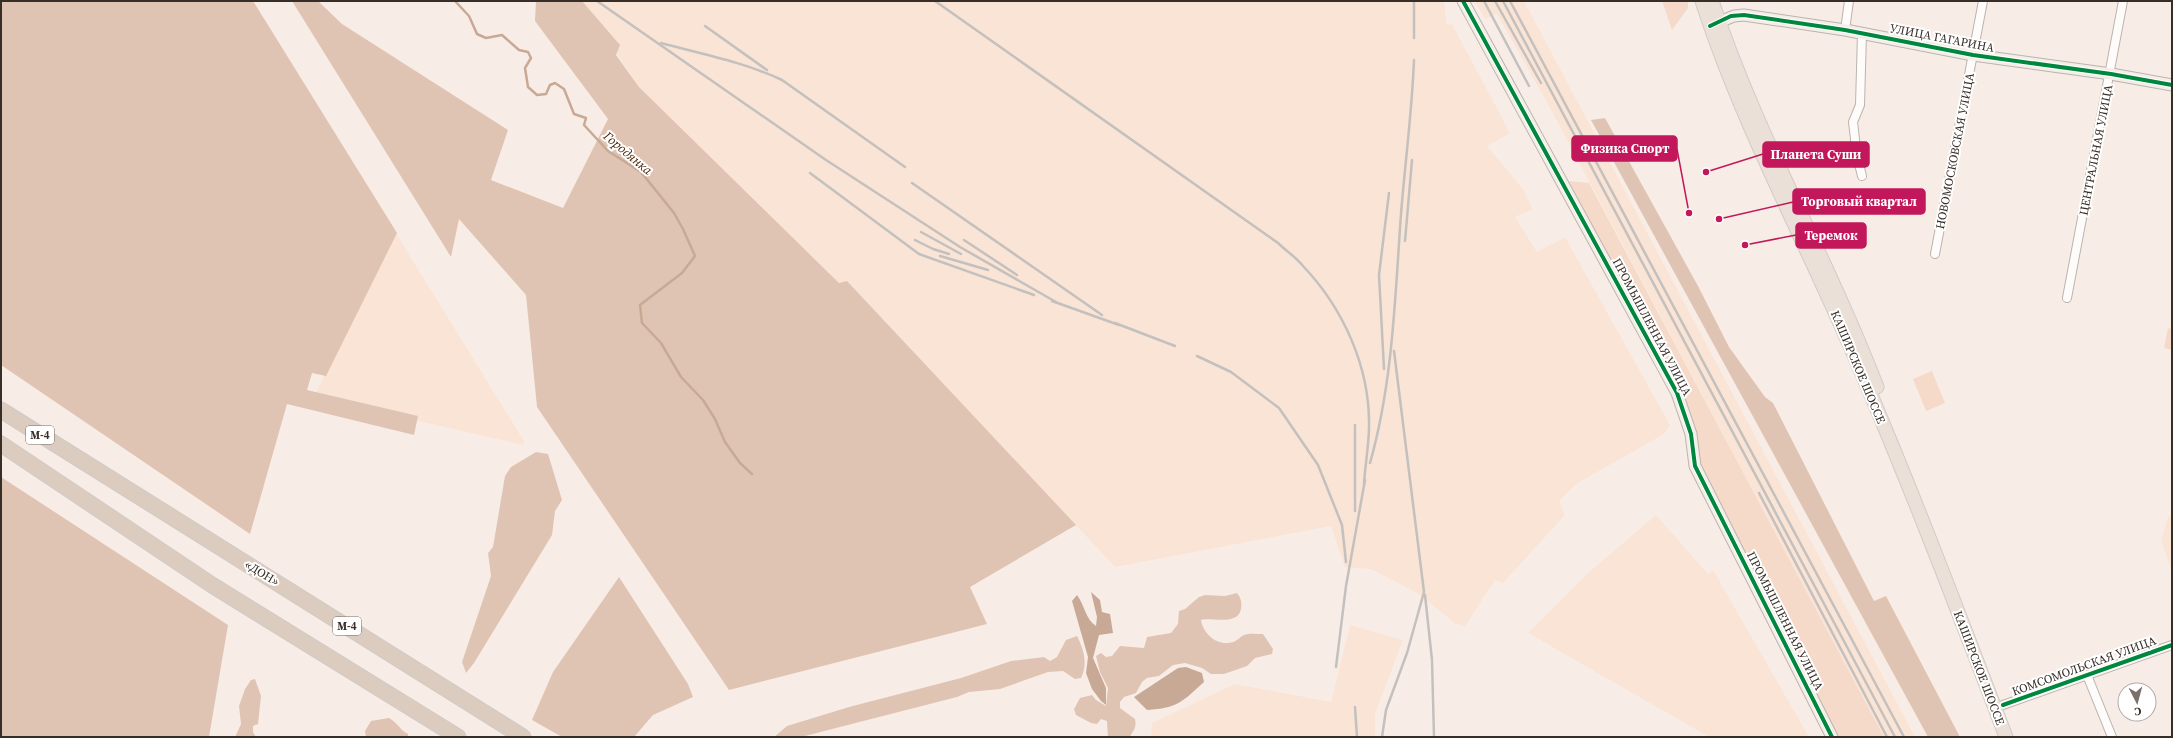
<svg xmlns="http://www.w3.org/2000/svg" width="2173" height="738" font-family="'Source Serif 4',serif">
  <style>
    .built { fill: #fae4d6 }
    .green { fill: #f5dac9 }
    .forest { fill: #e0c4b3 }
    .water { fill: #c8a996 }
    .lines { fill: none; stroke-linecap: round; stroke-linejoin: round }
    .stream { stroke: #c8a996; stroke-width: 2.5 }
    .street-casing { stroke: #bcb3ad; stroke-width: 10 }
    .secondary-casing { stroke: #bcb3ad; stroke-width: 13 }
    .primary-casing { stroke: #d1cbc7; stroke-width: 15 }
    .highway-casing { stroke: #d1cbc7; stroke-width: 17 }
    .street { stroke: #fefcfb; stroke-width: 8 }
    .secondary { stroke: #f4eee9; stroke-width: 11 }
    .primary { stroke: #eae0d8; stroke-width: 13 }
    .highway { stroke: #dbccbf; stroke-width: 15 }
    .rail { stroke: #c3c0be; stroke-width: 2.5 }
    .cycleway-casing { stroke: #fff; stroke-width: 6 }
    .cycleway { stroke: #00873e; stroke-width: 4 }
    .labels { text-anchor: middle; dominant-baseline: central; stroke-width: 4; stroke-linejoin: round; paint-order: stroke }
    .shield { fill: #fff; stroke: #746d68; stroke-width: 1 }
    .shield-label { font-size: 11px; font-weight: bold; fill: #382e28 }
    .street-label { font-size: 12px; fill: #382e28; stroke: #fff }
    .water-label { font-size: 13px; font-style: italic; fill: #4b2305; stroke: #fff }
    .leader { fill: none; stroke: #c2185b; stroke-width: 1.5 }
    .callout-dot { fill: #c2185b; stroke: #fff; stroke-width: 1.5 }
    .callout { fill: #c2185b; stroke: #c2185b; stroke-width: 1.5 }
    .callout-label { font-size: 13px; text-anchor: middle; font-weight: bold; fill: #fff }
  </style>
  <rect width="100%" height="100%" fill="#f8ede6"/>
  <g class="built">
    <path d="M582 1H1443L1445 6 1446 25 1452 24 1510 133 1487 146 1523 189 1533 209 1515 217 1537 252 1565 237 1670 425 1664 434 1576 484 1559 501 1565 515 1503 583 1495 580 1465 626 1456 624 1419 594 1371 569 1345 567 1331 526 1115 567 847 281 839 283 639 87Z"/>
    <path d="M1475 1H1524L1915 737H1884L1549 106 1497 14 1485 19Z"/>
    <path d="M394 230 524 441 523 445 314 397Z"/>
    <path d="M1656 515 1708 574 1713 570 1809 737H1709L1528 633 1588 573Z"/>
    <path d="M2172 516V571L2161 541 2168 517Z"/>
    <path d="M1350 625 1403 640 1375 714V737H1151L1152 723 1235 684 1331 702Z"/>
  </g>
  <g class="green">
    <path d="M1662 1H1688V8L1672 30Z"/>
    <path d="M1569 181 1589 183 1884 737H1838L1699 465 1674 385Z"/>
    <path d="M2168 328 2172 329V350L2164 348Z"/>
    <path d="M1932 371 1945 403 1926 411 1913 379Z"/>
  </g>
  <g class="forest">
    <path d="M1 1H253L397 233 326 376 312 373 307 390 418 416 414 435 287 404 250 534 1 365Z"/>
    <path d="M292 1H318L342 24 508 130 491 180 563 208 608 119 535 21 536 1H582L620 45 616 55 639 87 839 283 847 281 1076 525 970 587 987 624 729 690 537 407 526 295 459 219 451 257Z"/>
    <path d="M1605 118 1698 286 1729 347 1765 397 1773 403 1874 601 1886 596 1960 737H1928L1591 120Z"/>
    <path d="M536 452 548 454 562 500 555 511 552 535 474 663 466 673 462 662 491 576 488 553 493 547 505 476 511 467Z"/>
    <path d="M1 477 228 625 209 737H1Z"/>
    <path d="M619 577 688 684 693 697 653 715 634 737H562L532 720 553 672Z"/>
    <path d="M1237 593C1241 598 1242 602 1241 609 1238 626 1212 617 1201 620 1203 634 1218 647 1233 642 1237 641 1240 637 1244 635 1249 633 1257 634 1263 634L1273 649 1272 654 1255 658 1247 666 1224 674H1211L1202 668 1185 663 1173 665 1159 676 1147 678 1142 682 1136 693 1124 697 1120 702V708L1135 719C1137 729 1133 730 1130 737H1108L1107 721 1101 719 1097 724 1091 723 1076 715 1074 709 1080 698 1092 695 1096 700 1106 706 1108 688 1100 672 1096 656 1101 653 1106 657 1112 656 1120 646 1144 648 1147 637 1171 633 1178 624 1179 611 1185 609 1199 597 1205 595 1225 596Z"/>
    <path d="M1077 636C1084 650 1088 664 1081 678L1075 679 1063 671 1048 672 1000 689 969 692 957 697 801 737H774L787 726 849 707 961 678 1011 661 1044 657 1050 661 1057 657 1066 640Z"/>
    <path d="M255 679 261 696 258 724 253 726V732L256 737H235L241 724 239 706 245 689 251 680Z"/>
    <path d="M389 718C397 722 400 730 408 734V737H366L365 731 371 721Z"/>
  </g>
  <g class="water">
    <path d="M1091 592 1100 600 1102 612 1110 614 1113 633 1099 635 1093 658 1106 688V705L1101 701 1092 689 1086 673 1088 657 1072 601 1077 595C1084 604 1086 620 1096 626L1097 617Z"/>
    <path d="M1186 667 1202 673 1204 682C1182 702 1178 708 1147 710L1134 697 1178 668Z"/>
  </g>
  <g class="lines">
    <path class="stream" d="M455 1 469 16 477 34 486 38 502 35 519 50 528 52 531 58 525 68 528 87 537 95 546 94 550 85 555 83 564 89 574 114 586 118 584 125 608 151 641 172 674 213 683 229 695 256 682 273 640 305 642 323 661 343 681 377 703 400 715 419 725 442 740 463 752 474"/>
    <g class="street-casing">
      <g id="street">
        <path d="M1845 30 1849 1"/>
        <path d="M1862 33 1860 105 1853 122 1857 156 1862 176"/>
        <path d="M1935 254 1983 1"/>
        <path d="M2067 298 2123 1"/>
        <path d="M2087 675 2112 737"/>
        <path d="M2003 705 2172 645"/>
      </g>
    </g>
    <g class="secondary-casing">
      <g id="secondary">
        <path d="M1463 1 1677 393 1691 434 1695 466 1832 737"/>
        <path d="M1712 25 1734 16 1744 15 1845 30 1973 55 2111 74 2172 85"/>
      </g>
    </g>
    <g class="primary-casing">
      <g id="primary">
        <path d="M1702 1C1743 128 1808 246 1860 369 1912 490 1959 614 2006 737"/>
        <path d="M1712 1C1756 134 1827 257 1877 387"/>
      </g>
    </g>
    <g class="highway-casing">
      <g id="highway">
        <path d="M1 410 523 737"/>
        <path d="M1 444 212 585 458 737"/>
      </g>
    </g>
    <use href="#street" class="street"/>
    <use href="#secondary" class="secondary"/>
    <use href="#primary" class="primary"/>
    <use href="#highway" class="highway"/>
    <g class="rail">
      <path d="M597 1 826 160 960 247 1056 302"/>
      <path d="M935 1 1278 243C1286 251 1296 257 1303 266 1343 308 1370 367 1369 426 1369 445 1365 465 1364 484"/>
      <path d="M1484 1 1529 86"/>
      <path d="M1495 1 1541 83"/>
      <path d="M1503 1 1895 737"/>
      <path d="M1510 1 1904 737"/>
      <path d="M705 26 767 70"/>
      <path d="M1414 38V1"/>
      <path d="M661 43C702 54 744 62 782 80L905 167"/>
      <path d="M810 173 919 254 1034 295"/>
      <path d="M912 183 1102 315"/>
      <path d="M921 232 961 254"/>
      <path d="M915 240 933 249 949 254"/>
      <path d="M964 240 1017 275"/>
      <path d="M1405 241 1412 160"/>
      <path d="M940 256 988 270"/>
      <path d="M1052 301 1119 325"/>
      <path d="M1115 323 1175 346"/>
      <path d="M1197 356 1231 372 1279 408 1318 465 1342 525 1346 562"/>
      <path d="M1384 369 1379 275 1389 193"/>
      <path d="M1355 425V511"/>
      <path d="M1370 463C1393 382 1395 297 1401 214 1405 163 1412 112 1414 60"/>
      <path d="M1759 493 1887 737"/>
      <path d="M1425 595 1432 660 1434 737"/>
      <path d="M1336 667 1346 586 1365 480"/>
      <path d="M1355 707 1357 737"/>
      <path d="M1382 737 1386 710 1407 653 1424 592 1394 351"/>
    </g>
    <g class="cycleway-casing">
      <g id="cycleway">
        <path d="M1463 1 1677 393 1691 434 1695 466 1832 737"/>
        <path d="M1710 26 1731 16 1744 15 1845 30 1973 55 2111 74 2172 85"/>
        <path d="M2003 705 2172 645"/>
      </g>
    </g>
    <use href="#cycleway" class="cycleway"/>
  </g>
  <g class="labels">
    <g class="shield">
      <rect x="26" y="426" width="28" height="18" rx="3"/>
      <rect x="333" y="617" width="28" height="18" rx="3"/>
    </g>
    <g class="shield-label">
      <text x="40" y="435">М-4</text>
      <text x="347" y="626">М-4</text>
    </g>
    <g class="street-label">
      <text transform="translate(1942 38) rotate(11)">УЛИЦА ГАГАРИНА</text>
      <text transform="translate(2096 150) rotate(-79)">ЦЕНТРАЛЬНАЯ УЛИЦА</text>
      <text transform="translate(1955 151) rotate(-79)">НОВОМОСКОВСКАЯ УЛИЦА</text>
      <text transform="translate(1652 327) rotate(62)">ПРОМЫШЛЕННАЯ УЛИЦА</text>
      <text transform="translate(1858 367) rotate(67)">КАШИРСКОЕ ШОССЕ</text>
      <text transform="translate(262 573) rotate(31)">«ДОН»</text>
      <text transform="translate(1785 621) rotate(63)">ПРОМЫШЛЕННАЯ УЛИЦА</text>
      <text transform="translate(2084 666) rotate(-20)">КОМСОМОЛЬСКАЯ УЛИЦА</text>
      <text transform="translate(1979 668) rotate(69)">КАШИРСКОЕ ШОССЕ</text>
    </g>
    <g class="water-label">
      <text transform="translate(628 153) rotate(40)">Городянка</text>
    </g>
  </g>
  <path class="leader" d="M1689 213L1677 149M1706 172L1763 154M1719 219L1793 202M1745 245L1796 235"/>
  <g class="callout-dot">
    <circle cx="1689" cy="213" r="4"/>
    <circle cx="1706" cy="172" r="4"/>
    <circle cx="1719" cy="219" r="4"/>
    <circle cx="1745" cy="245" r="4"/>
  </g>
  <g class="callout">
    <rect x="1572" y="136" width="105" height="25" rx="4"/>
    <rect x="1763" y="142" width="106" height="25" rx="4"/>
    <rect x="1793" y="189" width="132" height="25" rx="4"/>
    <rect x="1796" y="223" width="70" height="25" rx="4"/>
  </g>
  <g class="callout-label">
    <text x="1625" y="153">Физика Спорт</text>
    <text x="1816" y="159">Планета Суши</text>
    <text x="1859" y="206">Торговый квартал</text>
    <text x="1831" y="240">Теремок</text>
  </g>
  <rect width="2173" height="738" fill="none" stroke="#382e28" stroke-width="4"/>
  <g transform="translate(2137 702) rotate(174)"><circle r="19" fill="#ffffff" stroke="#afaba9"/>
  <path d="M0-3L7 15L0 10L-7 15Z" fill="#7b716a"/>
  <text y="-6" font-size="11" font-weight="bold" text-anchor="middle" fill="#382e28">С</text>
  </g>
</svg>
